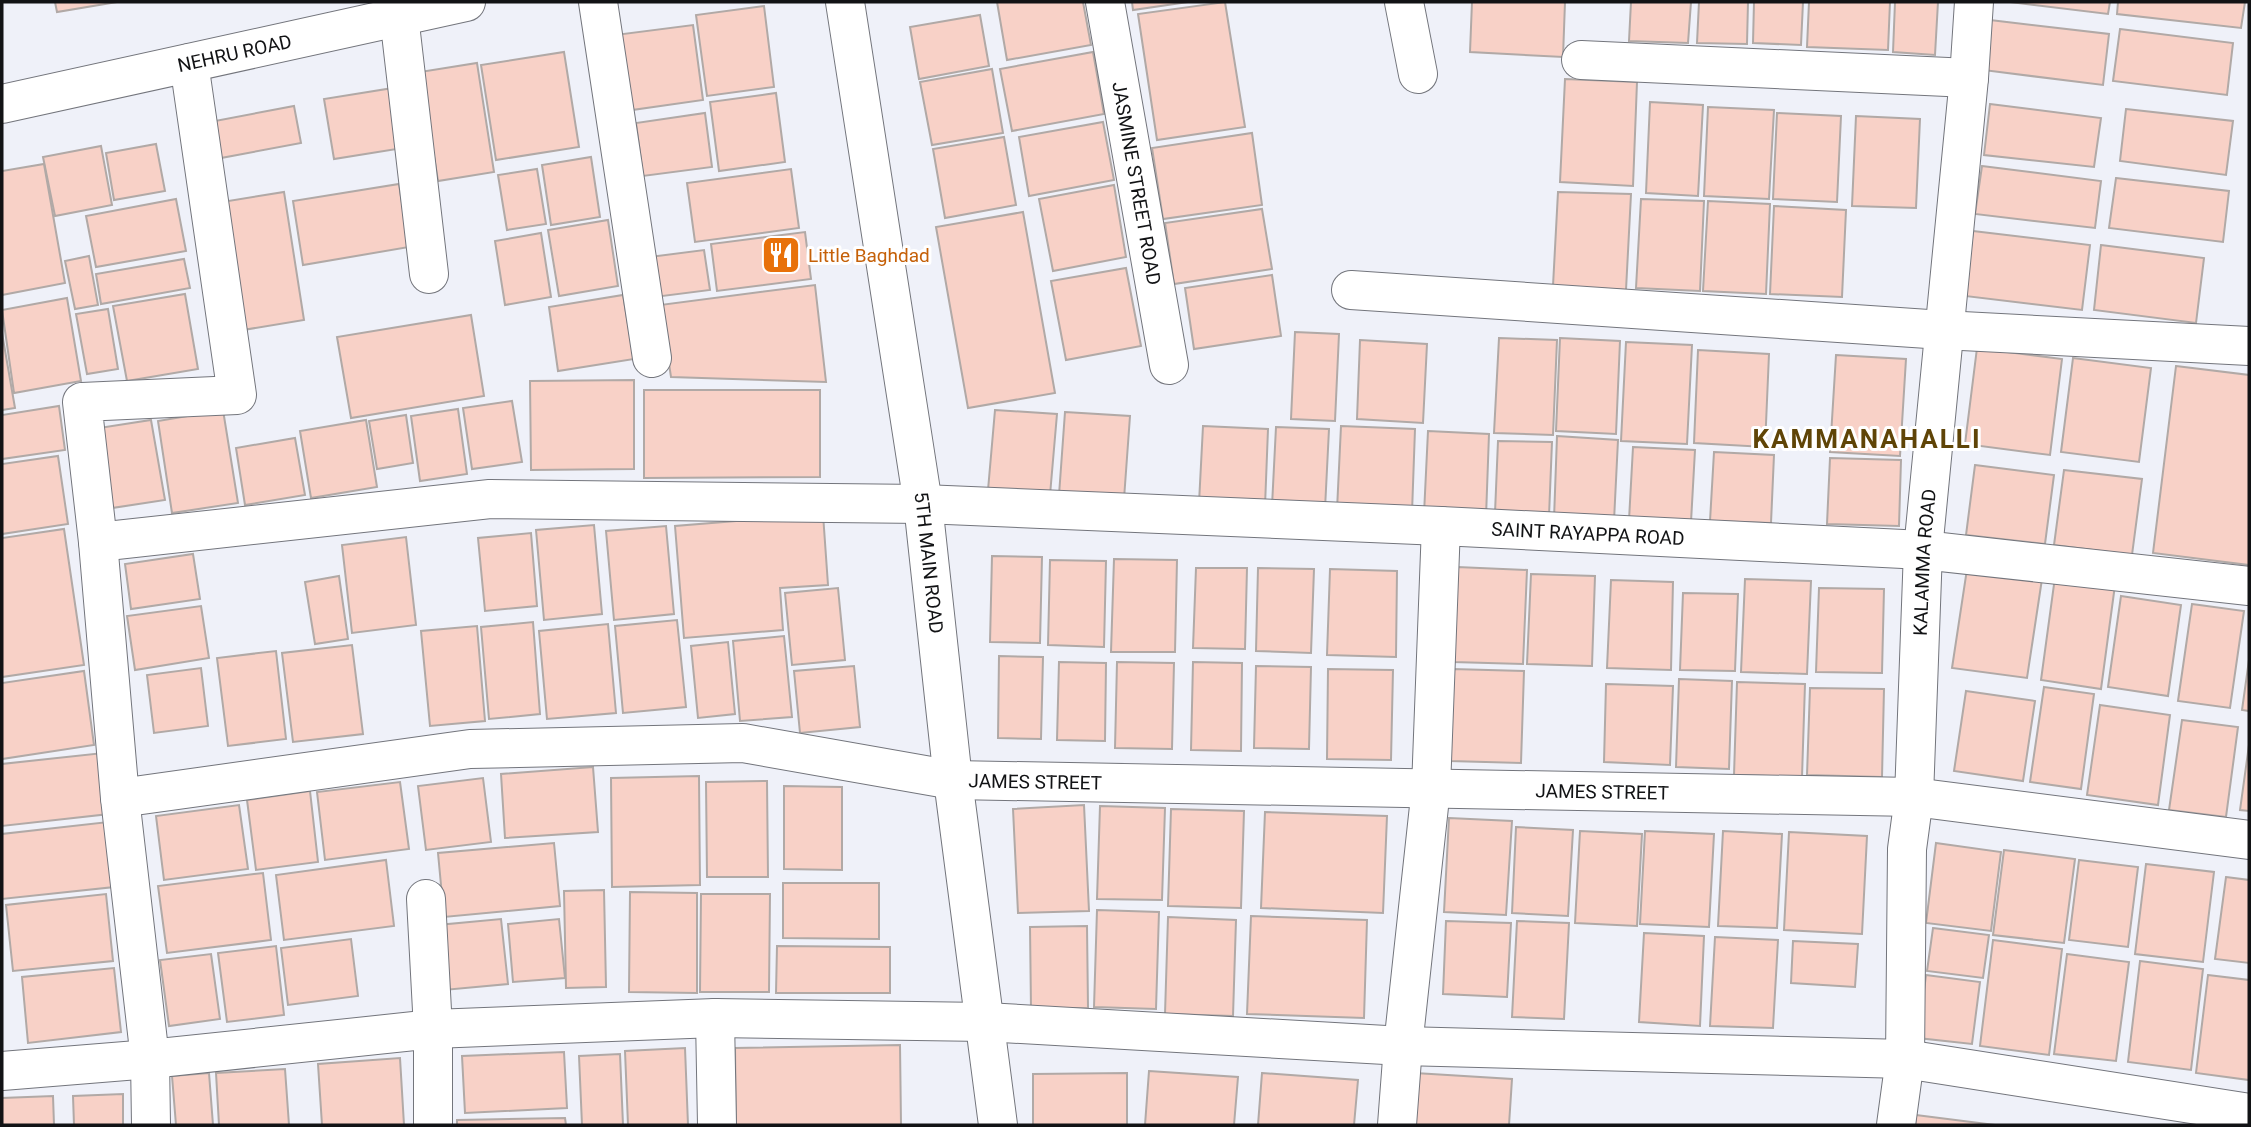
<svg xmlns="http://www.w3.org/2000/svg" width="2251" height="1127" font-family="Roboto,sans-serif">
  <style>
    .building { fill: #f8d1c7; stroke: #b1a9a6; stroke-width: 2 }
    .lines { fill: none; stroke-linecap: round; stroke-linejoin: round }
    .minor-casing { stroke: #73757c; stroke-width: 40 }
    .tertiary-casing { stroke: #73757c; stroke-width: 40 }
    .secondary-casing { stroke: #73757c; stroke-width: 40 }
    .minor { stroke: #fff; stroke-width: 38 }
    .tertiary { stroke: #fff; stroke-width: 38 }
    .secondary { stroke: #fff; stroke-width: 38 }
    .labels { text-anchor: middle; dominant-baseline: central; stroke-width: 6; stroke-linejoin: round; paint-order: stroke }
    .street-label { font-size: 19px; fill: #121315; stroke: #fff }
    .food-label { font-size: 19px; fill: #c56008; stroke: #fff; text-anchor: start }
    .district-label { font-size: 26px; font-weight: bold; letter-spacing: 2px; fill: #5f4407; stroke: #fff }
  </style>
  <rect width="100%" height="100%" fill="#eff1f9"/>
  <g class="building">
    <path d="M55 2H117L57 12Z"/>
    <path d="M997 2H1083L1091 45 1007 60Z"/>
    <path d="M1132 2H1188L1133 10Z"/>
    <path d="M1225 2 1245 127 1157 140 1138 14Z"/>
    <path d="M1472 2H1565L1563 57 1470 52Z"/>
    <path d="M1631 2H1691L1688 43 1629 41Z"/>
    <path d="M1699 2H1748L1747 44 1697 43Z"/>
    <path d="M1754 2H1803L1801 45 1753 43Z"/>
    <path d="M1809 2H1890L1888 50 1807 47Z"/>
    <path d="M1895 2H1938L1935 55 1893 52Z"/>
    <path d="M2010 2H2110L2108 14Z"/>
    <path d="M2118 2H2245L2241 28 2117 14Z"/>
    <path d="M764 6 774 87 707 96 696 15Z"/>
    <path d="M980 15 989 66 919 79 910 27Z"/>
    <path d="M1990 20 2109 34 2103 85 1983 70Z"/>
    <path d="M693 25 703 100 625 111 615 35Z"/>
    <path d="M2120 29 2233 43 2227 95 2113 81Z"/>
    <path d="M564 52 579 147 496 160 481 65Z"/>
    <path d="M1093 52 1104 114 1012 131 1000 69Z"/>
    <path d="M477 63 494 172 438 181 420 72Z"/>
    <path d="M992 69 1003 133 932 145 920 82Z"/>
    <path d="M1565 79 1637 82 1633 186 1560 182Z"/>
    <path d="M393 88 403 148 334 159 324 99Z"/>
    <path d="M776 93 785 162 719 171 710 102Z"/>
    <path d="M1650 102 1703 105 1698 196 1646 193Z"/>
    <path d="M1990 104 2101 118 2094 167 1984 155Z"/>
    <path d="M294 106 301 143 221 158 215 121Z"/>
    <path d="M1708 107 1774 110 1769 199 1704 196Z"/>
    <path d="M2126 109 2233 121 2226 175 2120 161Z"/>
    <path d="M705 113 712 167 643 176 636 123Z"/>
    <path d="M1777 113 1841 116 1837 202 1773 199Z"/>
    <path d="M1856 116 1920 119 1916 208 1852 206Z"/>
    <path d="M1103 122 1114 180 1029 196 1019 137Z"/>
    <path d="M1252 133 1262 205 1163 219 1152 148Z"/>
    <path d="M1004 137 1016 205 945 218 933 149Z"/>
    <path d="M156 144 165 191 114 200 106 153Z"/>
    <path d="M101 146 112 205 55 216 43 157Z"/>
    <path d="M591 157 600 217 551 225 542 165Z"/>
    <path d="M44 164 65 283 2 295V171Z"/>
    <path d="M1982 166 2101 181 2095 228 1975 214Z"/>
    <path d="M537 169 546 224 507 230 498 175Z"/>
    <path d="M791 169 799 228 695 242 687 183Z"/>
    <path d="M2116 178 2229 191 2223 242 2109 228Z"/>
    <path d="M399 184 409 247 303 265 293 201Z"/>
    <path d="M1114 185 1126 257 1053 271 1039 199Z"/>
    <path d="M284 192 304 320 243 330 222 202Z"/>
    <path d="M1558 192 1631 194 1626 290 1553 286Z"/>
    <path d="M176 199 186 251 96 267 86 216Z"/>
    <path d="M1641 199 1704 201 1700 291 1636 288Z"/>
    <path d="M1708 201 1770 204 1766 294 1703 291Z"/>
    <path d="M1774 206 1846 210 1842 297 1770 294Z"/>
    <path d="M1262 209 1272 269 1174 284 1165 223Z"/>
    <path d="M1023 212 1055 393 968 408 936 227Z"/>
    <path d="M608 220 618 286 559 296 548 230Z"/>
    <path d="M1973 231 2090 245 2082 310 1965 296Z"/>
    <path d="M805 232 811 279 717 291 711 244Z"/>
    <path d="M541 233 551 297 505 305 495 241Z"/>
    <path d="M2101 245 2204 258 2196 323 2094 310Z"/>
    <path d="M704 250 710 290 647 298 642 258Z"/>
    <path d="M89 256 98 305 75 309 65 261Z"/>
    <path d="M184 259 190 288 101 304 96 274Z"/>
    <path d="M1126 268 1141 346 1066 360 1051 281Z"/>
    <path d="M1272 275 1281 336 1194 349 1185 288Z"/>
    <path d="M815 285 826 382 671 377 660 305Z"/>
    <path d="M185 294 198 369 127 381 113 306Z"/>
    <path d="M623 295 634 359 558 371 549 307Z"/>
    <path d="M67 298 81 381 14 393 2 310Z"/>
    <path d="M108 309 118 369 87 374 76 314Z"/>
    <path d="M471 315 484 396 351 418 337 337Z"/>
    <path d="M1295 332 1339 334 1335 421 1291 419Z"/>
    <path d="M2 333 15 408 2 410Z"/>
    <path d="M1499 338 1557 340 1553 435 1494 433Z"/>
    <path d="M1560 338 1620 341 1616 434 1556 431Z"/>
    <path d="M1360 340 1427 344 1423 423 1357 419Z"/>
    <path d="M1626 342 1692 345 1687 444 1621 441Z"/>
    <path d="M1977 348 2062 359 2050 455 1965 444Z"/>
    <path d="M1698 350 1769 354 1765 447 1694 443Z"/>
    <path d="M1836 355 1906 359 1900 456 1830 452Z"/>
    <path d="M2073 358 2151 368 2139 462 2061 452Z"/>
    <path d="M2176 366 2249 375V565L2153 553Z"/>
    <path d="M634 380V469L531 470 530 381Z"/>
    <path d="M644 390H820V477L644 478Z"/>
    <path d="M512 401 522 462 472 469 463 408Z"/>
    <path d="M59 406 65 450 2 459V415Z"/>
    <path d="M458 409 467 474 420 481 411 416Z"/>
    <path d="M223 410 238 503 172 513 158 421Z"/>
    <path d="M995 410 1057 414 1050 495 988 490Z"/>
    <path d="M1065 412 1130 416 1124 499 1059 495Z"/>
    <path d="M406 415 413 463 377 469 369 421Z"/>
    <path d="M151 420 165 500 112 508 99 428Z"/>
    <path d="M366 420 377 487 311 498 300 431Z"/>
    <path d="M1203 426 1268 429 1265 506 1199 503Z"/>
    <path d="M1341 426 1415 429 1412 513 1337 510Z"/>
    <path d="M1276 427 1329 429 1325 509 1272 506Z"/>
    <path d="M1428 431 1489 434 1486 517 1424 514Z"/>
    <path d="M1557 436 1618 440 1614 521 1554 519Z"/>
    <path d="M295 438 305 495 245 505 236 448Z"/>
    <path d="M1498 441 1552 442 1549 516 1495 513Z"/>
    <path d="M1633 447 1695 450 1691 522 1629 520Z"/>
    <path d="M1714 452 1774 455 1771 523 1710 521Z"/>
    <path d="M58 456 68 524 2 534V464Z"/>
    <path d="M1830 458 1901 460 1899 526 1827 524Z"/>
    <path d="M1975 465 2054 475 2045 544 1966 535Z"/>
    <path d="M2064 470 2142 479 2132 555 2054 545Z"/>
    <path d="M823 514 828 585 780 588 783 630 684 638 675 526Z"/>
    <path d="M594 525 602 614 544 620 536 530Z"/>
    <path d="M666 526 674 614 614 620 606 531Z"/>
    <path d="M64 529 84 665 2 677V538Z"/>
    <path d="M531 533 537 606 485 611 478 538Z"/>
    <path d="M406 537 416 625 352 633 342 545Z"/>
    <path d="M193 554 200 599 131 609 125 564Z"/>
    <path d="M992 556 1042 557 1040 643 990 642Z"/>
    <path d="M1114 559 1177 560 1175 652H1111Z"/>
    <path d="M1050 560 1106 561 1104 647 1048 645Z"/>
    <path d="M1457 567 1527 570 1523 664 1453 662Z"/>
    <path d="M1196 568H1247L1245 649 1193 648Z"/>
    <path d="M1258 568 1314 569 1311 653 1256 651Z"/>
    <path d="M1330 569 1397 571 1396 657 1327 655Z"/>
    <path d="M1967 569 2042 579 2027 678 1952 668Z"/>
    <path d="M1531 574 1595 576 1592 666 1527 664Z"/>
    <path d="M339 576 348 639 315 644 305 582Z"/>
    <path d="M2055 577 2115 585 2101 689 2041 680Z"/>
    <path d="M1745 579 1811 581 1807 674 1741 672Z"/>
    <path d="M1611 580 1673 582 1671 670 1607 668Z"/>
    <path d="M838 588 845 660 792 665 785 593Z"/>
    <path d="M1819 588 1884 589 1882 673 1816 672Z"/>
    <path d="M1683 593 1738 594 1735 671 1680 670Z"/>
    <path d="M2121 596 2181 605 2168 696 2108 687Z"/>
    <path d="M2192 604 2244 611 2230 708 2178 701Z"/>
    <path d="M201 606 209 658 135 670 127 616Z"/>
    <path d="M677 620 686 707 623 713 615 626Z"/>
    <path d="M533 622 540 714 489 719 481 627Z"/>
    <path d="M608 624 616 713 547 719 539 631Z"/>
    <path d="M477 626 485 721 430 726 421 631Z"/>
    <path d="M784 636 792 717 740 721 733 641Z"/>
    <path d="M728 642 735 714 698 718 691 646Z"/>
    <path d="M352 645 363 734 293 742 282 653Z"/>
    <path d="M276 651 286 739 228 746 217 658Z"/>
    <path d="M999 656 1043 657 1041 739 998 738Z"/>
    <path d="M2249 660V711L2242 710Z"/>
    <path d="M1059 662 1106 663 1105 741 1057 740Z"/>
    <path d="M1117 662 1174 663 1172 749 1115 748Z"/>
    <path d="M1193 662 1242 663 1241 751 1191 750Z"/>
    <path d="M854 666 860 727 800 733 794 671Z"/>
    <path d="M1256 666 1311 667 1309 749 1254 748Z"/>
    <path d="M201 668 208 726 154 733 147 675Z"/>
    <path d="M1328 669 1393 670 1391 760 1327 759Z"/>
    <path d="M1452 669 1524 671 1521 763 1450 761Z"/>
    <path d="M84 671 94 745 2 759V683Z"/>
    <path d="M1679 679 1732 681 1729 769 1676 767Z"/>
    <path d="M1737 682 1805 684 1802 777 1734 775Z"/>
    <path d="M1606 684 1673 686 1670 765 1604 762Z"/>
    <path d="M2044 687 2094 694 2081 789 2030 782Z"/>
    <path d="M1810 688 1884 689 1882 777 1807 775Z"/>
    <path d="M1966 691 2035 701 2023 781 1954 771Z"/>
    <path d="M2100 705 2170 715 2158 805 2087 795Z"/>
    <path d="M2182 720 2238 727 2226 817 2169 810Z"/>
    <path d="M2249 745V811L2240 810Z"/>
    <path d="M103 753 109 814 2 826V764Z"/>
    <path d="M593 767 598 832 505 838 501 774Z"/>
    <path d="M699 776 700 885 612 887 611 778Z"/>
    <path d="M483 778 491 842 426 850 418 786Z"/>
    <path d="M767 781 768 877H707L706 782Z"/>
    <path d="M400 782 409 849 325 860 317 792Z"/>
    <path d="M784 786 842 787V870L784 869Z"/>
    <path d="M310 791 318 862 256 870 247 800Z"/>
    <path d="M239 805 248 869 164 880 156 816Z"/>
    <path d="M1084 805 1089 911 1018 913 1013 809Z"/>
    <path d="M1100 806 1165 808 1162 900 1097 899Z"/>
    <path d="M1171 809 1244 811 1241 908 1168 906Z"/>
    <path d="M1265 812 1387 816 1383 913 1261 908Z"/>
    <path d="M1449 818 1512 821 1506 915 1444 912Z"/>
    <path d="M108 822 114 887 2 899V834Z"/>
    <path d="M1516 827 1573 830 1568 916 1512 913Z"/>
    <path d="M1580 831 1642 834 1637 926 1575 923Z"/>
    <path d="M1645 831 1714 834 1709 927 1640 924Z"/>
    <path d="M1723 831 1782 834 1777 928 1718 926Z"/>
    <path d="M1789 832 1867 836 1862 934 1784 930Z"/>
    <path d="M554 843 560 906 444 917 438 853Z"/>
    <path d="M1936 843 2001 852 1991 931 1926 923Z"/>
    <path d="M2004 850 2075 859 2064 943 1993 935Z"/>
    <path d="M386 860 394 926 284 940 276 875Z"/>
    <path d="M2079 860 2138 867 2128 947 2069 940Z"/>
    <path d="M2146 864 2214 872 2203 962 2135 954Z"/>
    <path d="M263 873 271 940 167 953 158 886Z"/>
    <path d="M2226 877 2249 880V963L2215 959Z"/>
    <path d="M783 883H879V939L783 938Z"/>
    <path d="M604 890 606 987 566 988 564 891Z"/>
    <path d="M630 892 697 893V993L629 992Z"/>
    <path d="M106 894 113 961 13 971 6 905Z"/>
    <path d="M701 894H770L769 992H700Z"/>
    <path d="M1097 910 1159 912 1156 1009 1094 1007Z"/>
    <path d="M1251 916 1367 920 1364 1018 1247 1014Z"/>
    <path d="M1168 917 1236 920 1233 1016 1165 1014Z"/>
    <path d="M501 919 508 984 444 990 438 925Z"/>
    <path d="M559 919 565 978 513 982 508 924Z"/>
    <path d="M1446 921 1511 923 1507 997 1443 994Z"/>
    <path d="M1517 921 1569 923 1564 1019 1512 1017Z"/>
    <path d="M1087 926 1088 1008 1031 1009 1030 927Z"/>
    <path d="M1933 928 1989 935 1983 978 1927 971Z"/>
    <path d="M1644 933 1704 936 1700 1026 1639 1022Z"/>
    <path d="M1715 937 1778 940 1773 1028 1710 1026Z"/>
    <path d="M351 939 358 996 288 1005 281 948Z"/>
    <path d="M1993 940 2062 949 2049 1055 1980 1046Z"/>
    <path d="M1793 941 1858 944 1855 987 1791 983Z"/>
    <path d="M276 946 284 1015 227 1022 218 953Z"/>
    <path d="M777 946 890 947V993H776Z"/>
    <path d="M211 954 220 1019 169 1026 160 960Z"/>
    <path d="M2067 954 2129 962 2116 1061 2054 1054Z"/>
    <path d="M2140 961 2203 969 2191 1070 2128 1062Z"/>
    <path d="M114 968 121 1032 28 1043 22 977Z"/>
    <path d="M1926 975 1980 982 1972 1044 1918 1038Z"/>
    <path d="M2208 975 2249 980V1080L2196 1073Z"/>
    <path d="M900 1045 901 1125H736L735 1048Z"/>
    <path d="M685 1048 688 1125H628L625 1051Z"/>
    <path d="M564 1052 567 1108 465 1113 462 1056Z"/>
    <path d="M620 1054 623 1125H582L579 1056Z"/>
    <path d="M400 1058 404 1125H322L318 1064Z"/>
    <path d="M285 1069 289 1125H219L216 1073Z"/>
    <path d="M1149 1071 1238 1077 1234 1125H1145Z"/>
    <path d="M209 1073 213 1125H176L172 1076Z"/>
    <path d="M1127 1073V1125H1033V1074Z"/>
    <path d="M1262 1073 1358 1080 1354 1125H1258Z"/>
    <path d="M1415 1073 1512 1079 1509 1125H1412Z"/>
    <path d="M123 1094V1125H74L73 1096Z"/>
    <path d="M53 1096 54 1125H2V1098Z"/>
    <path d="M1916 1115 1995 1125H1915Z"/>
    <path d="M565 1118 566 1125H457V1120Z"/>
  </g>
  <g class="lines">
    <g class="minor-casing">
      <g id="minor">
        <path d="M598 2 652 358"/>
        <path id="s1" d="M1105 2 1169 365"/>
        <path d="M1404 2 1418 74"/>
        <path d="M399 16 429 274"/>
        <path d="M1581 60 1969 78"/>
        <path d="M1351 290 1943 330 2249 346"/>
        <path id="s2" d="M98 542 490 499 923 504 1441 526 1923 550 2249 586"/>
        <path id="s3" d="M120 798 470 749 743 743 953 780 1914 797 2249 840"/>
        <path d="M426 899 433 1029V1125"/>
        <path d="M715 1018 717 1125"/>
        <path d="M2 1071 150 1059 433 1029 715 1018 985 1022 1403 1046 1905 1059 2249 1113"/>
        <path d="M151 1125 150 1059 120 798 98 542 82 402 237 395 189 63"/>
        <path d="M1397 1125 1403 1046 1431 788 1441 526"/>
        <path id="s4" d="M1896 1125 1905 1059 1907 849 1914 797 1923 550 1969 78 1974 2"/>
      </g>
    </g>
    <g class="tertiary-casing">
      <g id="tertiary">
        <path id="s5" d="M845 2 923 504 953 780 998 1125"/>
      </g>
    </g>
    <g class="secondary-casing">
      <g id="secondary">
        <path id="s6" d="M2 104 466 2"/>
      </g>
    </g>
    <use href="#minor" class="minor"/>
    <use href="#tertiary" class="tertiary"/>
    <use href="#secondary" class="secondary"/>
  </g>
  <defs>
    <g id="restaurant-square" transform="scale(2.0125)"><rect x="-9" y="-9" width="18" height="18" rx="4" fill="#e8710a" stroke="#fff"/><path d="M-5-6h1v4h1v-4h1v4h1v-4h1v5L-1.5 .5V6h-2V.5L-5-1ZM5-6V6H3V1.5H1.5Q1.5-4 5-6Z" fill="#fff"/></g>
  </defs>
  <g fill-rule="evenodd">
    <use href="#restaurant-square" x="781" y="255"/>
  </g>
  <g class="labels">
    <g class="street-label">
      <text stroke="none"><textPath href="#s6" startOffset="238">NEHRU ROAD</textPath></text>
      <text stroke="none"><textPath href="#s1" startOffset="184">JASMINE STREET ROAD</textPath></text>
      <text stroke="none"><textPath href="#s2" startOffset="1493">SAINT RAYAPPA ROAD</textPath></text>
      <text stroke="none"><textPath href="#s5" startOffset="567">5TH MAIN ROAD</textPath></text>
      <text stroke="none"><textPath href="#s4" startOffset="564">KALAMMA ROAD</textPath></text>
      <text stroke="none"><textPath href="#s3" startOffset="922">JAMES STREET</textPath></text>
      <text stroke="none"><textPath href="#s3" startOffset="1489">JAMES STREET</textPath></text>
    </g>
    <g class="food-label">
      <text x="808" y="255">Little Baghdad</text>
    </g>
    <g class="district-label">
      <text x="1867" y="439">KAMMANAHALLI</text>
    </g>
  </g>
  <rect width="2251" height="1127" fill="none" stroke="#121315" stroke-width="7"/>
</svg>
